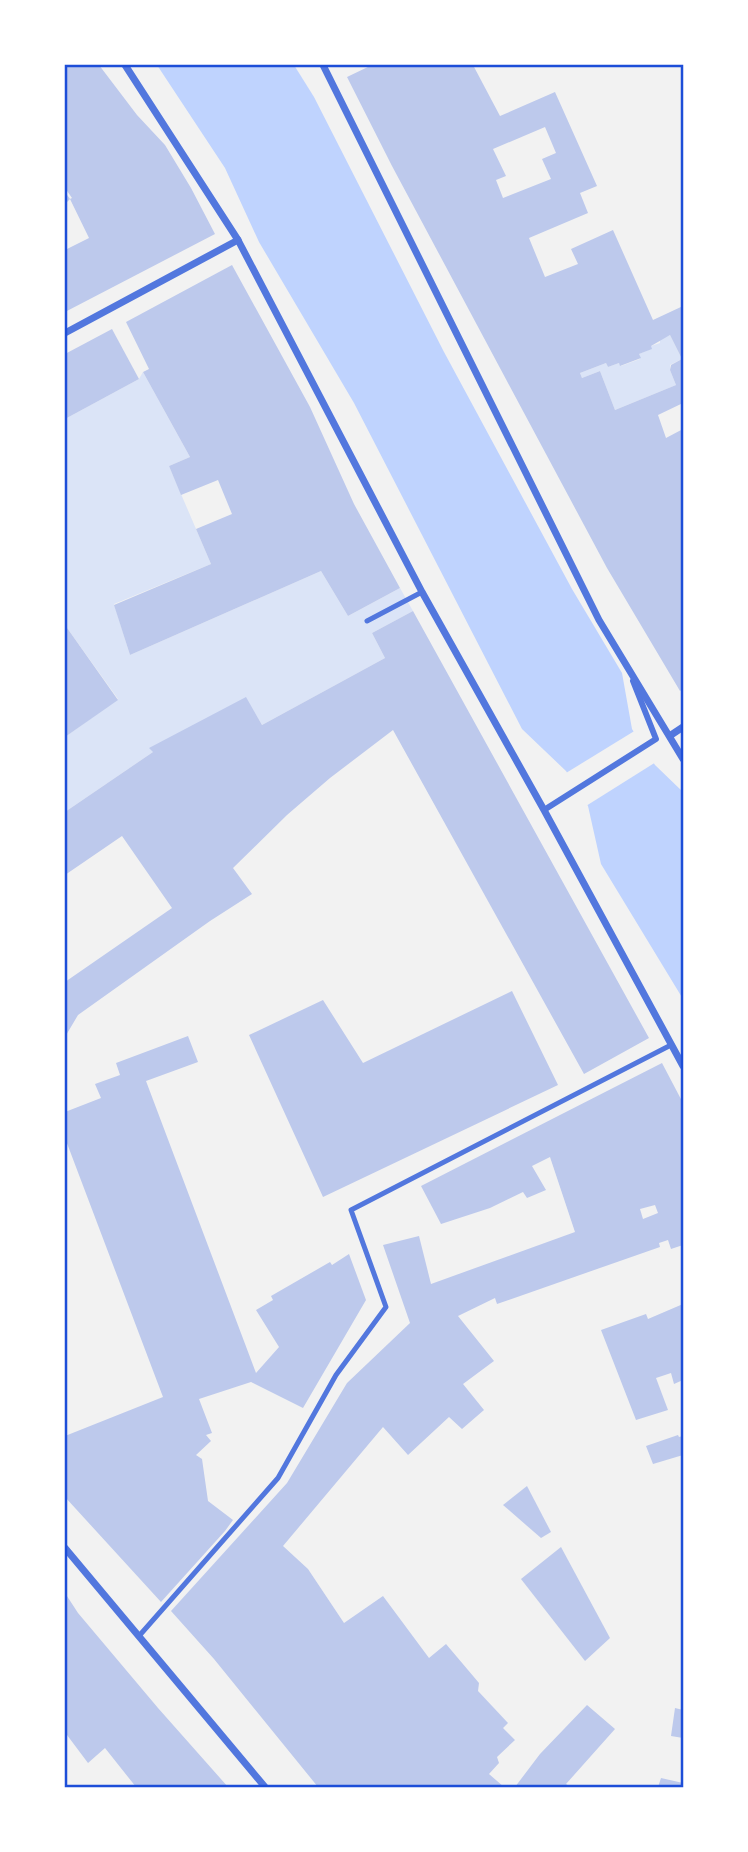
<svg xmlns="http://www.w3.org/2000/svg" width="748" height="1852" font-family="'Playfair Display',serif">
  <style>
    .green { fill: #dbe4f7 }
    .water { fill: #bfd3fe }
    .pier { fill: #f2f2f2 }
    .building { fill: #bdc9ec; fill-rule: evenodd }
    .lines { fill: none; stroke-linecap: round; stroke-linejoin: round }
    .service { stroke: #5277de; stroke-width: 5 }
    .pedestrian { stroke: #5277de; stroke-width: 6 }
    .minor { stroke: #5277de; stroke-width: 7 }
    .neatline { fill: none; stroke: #1d4ed8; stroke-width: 2.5 }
  </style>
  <rect width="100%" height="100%" fill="#f2f2f2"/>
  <g class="green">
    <path d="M670 335 682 359 670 365V370L676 385 615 410 600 371 582 378 580 373 606 363 608 367 619 363 621 366 640 359 639 354 651 349V346L660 343V339Z"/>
    <path d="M143 372 190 457 169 466 211 564 114 604 130 655 321 571 348 616 400 588 413 611 372 633 385 658 262 725 246 698 153 752 65 812V737L118 699 65 625V419L139 379Z"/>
  </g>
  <path class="water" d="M157 65H294L314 97 444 352 572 589 622 673 632 729 655 765 683 792V999L601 864 588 806 566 771 522 729 354 403 259 242 225 168Z"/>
  <path class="pier" d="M636 730 656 762 586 806 566 773Z"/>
  <g class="building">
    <path d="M65 65H99L137 115 165 145 191 188 215 234 65 312V250L89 238 70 199 65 204V192L70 199 72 198 65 188Z"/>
    <path d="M372 65H473L500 116 555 92 597 186 580 193 588 213 529 238 545 277 578 264 571 249 613 230 653 320 683 306V403L658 415 666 438 683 429V689L680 691 607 568 392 166 347 77ZM545 127 556 153 542 159 551 179 503 198 496 180 506 176 493 149ZM670 335 682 359 671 365 670 370 676 385 615 410 600 371 582 378 580 373 606 363 608 367 619 363 620 366 641 358 639 354 652 349 651 346Z"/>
    <path d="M232 265 310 407 354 504 400 588 348 616 321 571 130 655 114 605 211 564 196 529 232 514 218 480 181 495 169 466 190 457 143 372 149 369 126 322Z"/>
    <path d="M112 329 139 379 65 419V354Z"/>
    <path d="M413 611 649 1038 584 1074 393 730 330 778 287 815 233 868 252 894 210 921 78 1015 65 1037V982L172 908 122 836 65 875V812L153 752 149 748 246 697 262 725 385 658 372 633Z"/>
    <path d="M65 625 118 700 65 737Z"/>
    <path d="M512 991 558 1085 323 1197 249 1035 323 1000 363 1063Z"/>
    <path d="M188 1036 198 1062 146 1081 256 1373 279 1347 256 1310 273 1300 271 1296 330 1262 332 1265 349 1254 366 1300 303 1408 251 1382 199 1399 212 1433 206 1435 211 1441 196 1455 202 1459 208 1501 233 1520 225 1531 161 1602 65 1497V1436L163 1397 65 1138V1112L101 1098 95 1084 120 1075 116 1063Z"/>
    <path d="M662 1063 683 1103V1245L671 1249 668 1240 659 1243 660 1247 497 1304 495 1298 458 1316 494 1361 463 1384 484 1410 462 1429 449 1417 408 1455 383 1427 283 1546 308 1569 344 1623 383 1596 429 1658 446 1644 479 1683 478 1691 508 1723 503 1728 515 1740 497 1757 499 1763 489 1774 504 1787H318L214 1659 171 1611 287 1483 347 1383 410 1323 383 1245 419 1236 431 1284 575 1232 550 1157 532 1166 546 1190 527 1198 523 1192 490 1208 441 1224 421 1186ZM655 1205 658 1213 643 1219 640 1209Z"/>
    <path d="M683 1304V1380L674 1384 671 1373 656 1378 668 1410 636 1420 601 1330 646 1314 648 1319Z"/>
    <path d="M678 1435 679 1437 683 1436V1455L653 1464 646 1446Z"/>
    <path d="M527 1486 551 1532 541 1538 503 1505Z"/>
    <path d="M561 1547 610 1638 585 1661 521 1579Z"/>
    <path d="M65 1593 78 1613 158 1708 228 1787H136L105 1748 88 1763 67 1735 65 1737Z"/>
    <path d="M587 1705 615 1729 566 1784 570 1787H515L540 1754Z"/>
    <path d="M675 1708 683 1710V1738L671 1736Z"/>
    <path d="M661 1778 683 1783V1787H658Z"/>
  </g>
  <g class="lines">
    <g class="service">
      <path d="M367 621 422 592"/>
      <path d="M139 1636 278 1478 336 1375 386 1307 351 1210 671 1045"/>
    </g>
    <path class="pedestrian" d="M544 810 656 739 633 681"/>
    <g class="minor">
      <path d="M125 65 238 240 422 592 544 810 683 1066"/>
      <path d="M323 65 599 620 683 759"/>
      <path d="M65 333 238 240"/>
      <path d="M671 735 683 727"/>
      <path d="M65 1548 265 1787"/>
    </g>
  </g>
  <rect width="748" height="1852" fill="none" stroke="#ffffff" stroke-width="133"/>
  <rect x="66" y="66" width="616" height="1720" class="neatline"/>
</svg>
